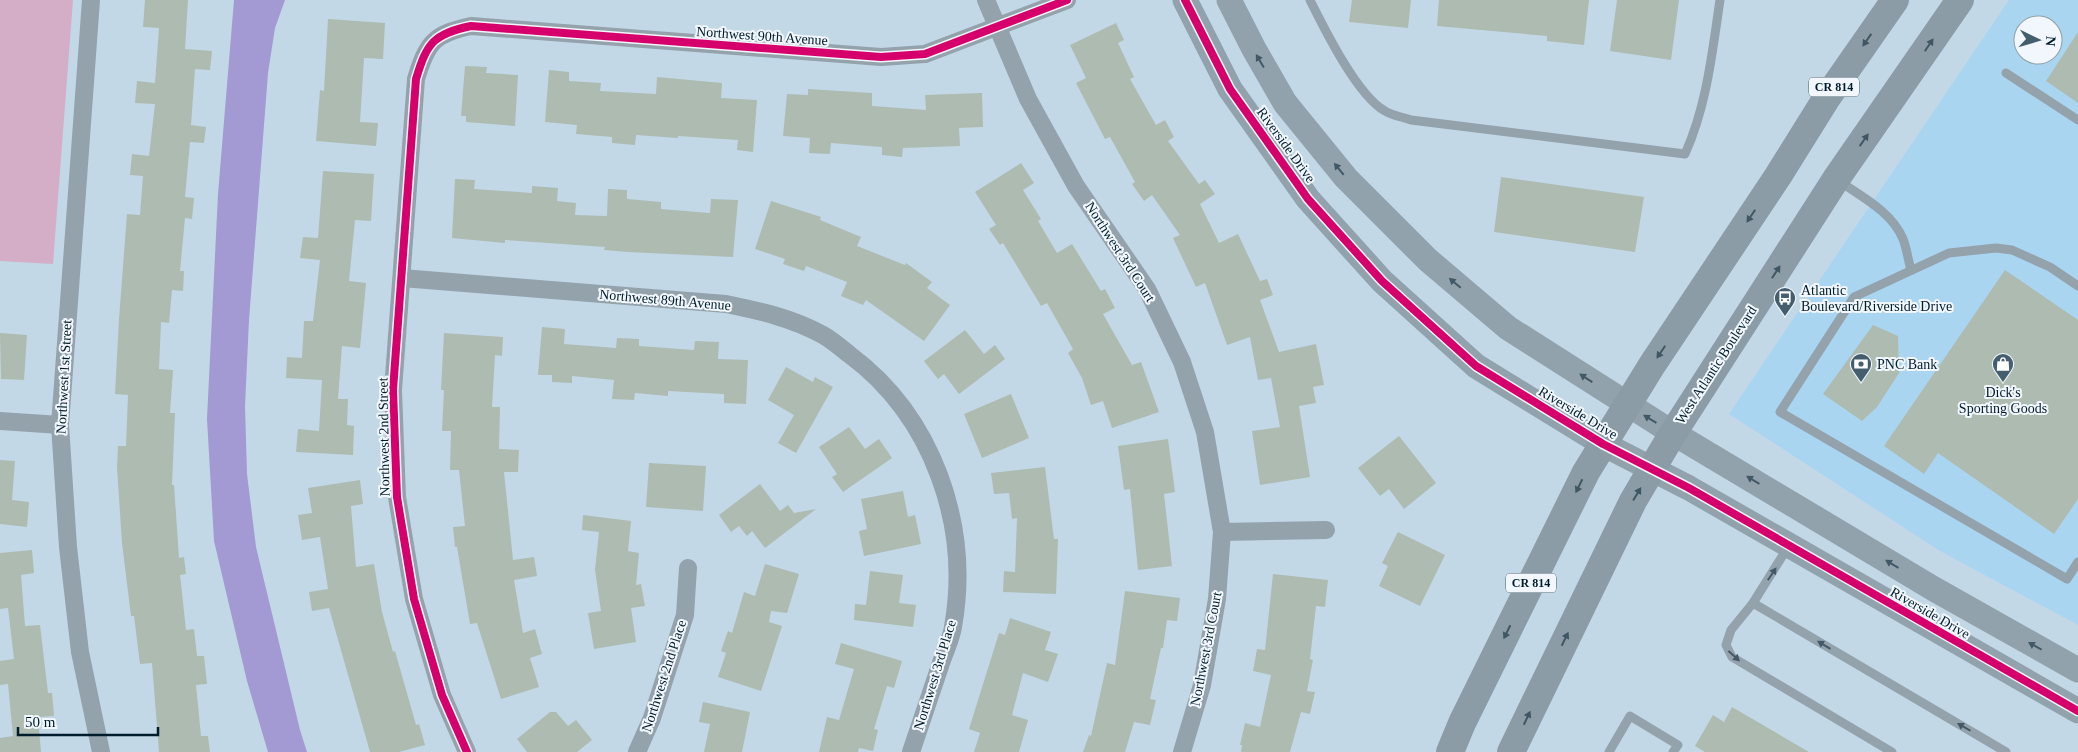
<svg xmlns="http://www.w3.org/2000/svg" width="2078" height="752" font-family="'Times New Roman',serif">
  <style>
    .built { fill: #aad5f1; fill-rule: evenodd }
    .green { fill: #d4aec6 }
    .water { fill: #a39ad4 }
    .building { fill: #aebbb1 }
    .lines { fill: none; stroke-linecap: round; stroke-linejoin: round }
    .lane { stroke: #94a2ac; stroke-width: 9 }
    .street { stroke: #94a2ac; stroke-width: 18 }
    .secondary { stroke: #91a2ac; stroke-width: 25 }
    .primary { stroke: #8b9ca6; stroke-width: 28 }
    .cycleway-casing { stroke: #f1f7fc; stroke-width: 11 }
    .cycleway { stroke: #d6006c; stroke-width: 8 }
    .oneway { fill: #3f5663 }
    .oneway2 { fill: #415966 }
    .oneway3 { fill: #435966 }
    .labels { text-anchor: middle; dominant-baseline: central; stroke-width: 4; stroke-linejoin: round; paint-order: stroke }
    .shield { fill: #f1f7fc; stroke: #485e6b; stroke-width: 1 }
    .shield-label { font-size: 12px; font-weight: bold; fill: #001d2d }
    .street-label { font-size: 14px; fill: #001d2d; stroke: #f1f7fc }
    .poi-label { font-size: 14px; fill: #001d2d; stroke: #f1f7fc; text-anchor: start }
  </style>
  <rect width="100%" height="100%" fill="#c2d8e7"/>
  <path class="built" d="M2009 0H2078V625L1940 551 1729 414ZM2023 25H2053V55H2023Z"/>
  <path class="green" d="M0 0H73L53 264 0 261Z"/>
  <path class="water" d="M234 0H285L275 28 268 73 249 320 245 406 247 474 256 547 300 730 307 752H268L247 681 214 541 207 419 218 194Z"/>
  <g class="building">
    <path d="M145 0H188L185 49 212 51 210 70 195 69 191 125 206 127 204 143 190 142 185 197 194 198 192 219 185 218 180 271H184L183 291 172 290 169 323 161 322 159 369 173 370 170 413H175L172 485H174L179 558 184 557 186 574 180 575 186 630 194 629 197 656H204L207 684 196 685 201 736H208L210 752H159L152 663 140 664 134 616H131L122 543 117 467 118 446H126L128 395 115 394 119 319 127 214 140 215 143 176 130 175 132 154 149 156 155 104 135 103 137 81 155 83 159 28 143 27Z"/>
    <path d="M1352 0H1411L1408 28 1349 22Z"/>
    <path d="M1439 0H1589L1584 45 1547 41V36L1437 26Z"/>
    <path d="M1617 0H1679L1671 60 1610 51Z"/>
    <path d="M328 19 385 23 383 59 364 58 360 122 378 123 376 146 316 141 320 90 324 91Z"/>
    <path d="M1116 23 1124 40 1118 43 1134 77 1130 79 1156 125 1165 120 1174 137 1168 141 1199 184 1205 180 1215 194 1200 204 1219 243 1238 234 1260 281 1267 279 1273 295 1260 300 1279 352 1316 344 1324 385 1313 387 1316 403 1299 406 1310 477 1260 485 1252 431 1280 427 1271 378 1258 380 1250 337 1227 345 1205 283 1196 287 1173 238 1180 235 1152 195 1144 201 1132 184 1135 182 1110 137 1105 139 1076 83 1086 78 1070 45Z"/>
    <path d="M2078 32V103L2046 81Z"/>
    <path d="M465 66 487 67 486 73 518 75 515 126 466 122V116H461Z"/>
    <path d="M549 70 569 72V81L601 83 600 91 656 94 657 77 722 83 721 98 757 100 753 152 737 150 738 140 678 136V138L636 135 635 145 612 143V137L576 134 577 125 545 122Z"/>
    <path d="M808 89 872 93V106L926 110 925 95 982 93 983 127 959 128 960 146 903 148 902 157 882 155V147L831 143 830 154 809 153 810 138 783 136 787 94 808 95Z"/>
    <path d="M1021 163 1034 183 1023 190 1041 219 1038 221 1057 253 1072 244 1101 291 1105 289 1115 308 1103 314 1132 365 1141 362 1159 412 1112 428 1103 401 1091 405 1082 378 1068 353 1073 349 1047 303 1041 306 1003 243 1000 245 989 229 996 225 975 192Z"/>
    <path d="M323 171 374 174 371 221 355 220 349 281 366 283 360 348 342 346 338 399H348L347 425 354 426 353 455 296 452 298 429 319 431 322 380 286 378 287 357 302 358 304 321H313L320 260 300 258 303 237 318 238Z"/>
    <path d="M1501 177 1644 197 1635 252 1494 232Z"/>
    <path d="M455 179 475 180 474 189 532 193V186L558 188 557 201 576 203 575 215 607 216 608 189 627 190V199L661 202V209L710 213 711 199 738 200 733 257 628 252 604 250 605 247 505 240V243L452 238Z"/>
    <path d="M771 201 821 217 820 220 861 237 857 246 905 265 906 263 932 282 927 288 950 305 924 341 866 300 863 305 841 296 847 282 806 266 804 271 783 264 785 259 755 249Z"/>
    <path d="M2005 270 2078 320V499L2054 534 1938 453 1924 474 1884 446Z"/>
    <path d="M1873 325 1898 336 1899 373 1877 407 1862 421 1823 394Z"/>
    <path d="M542 327 565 329 564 344 616 348 617 338 639 339V346L694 350 695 341 719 342 718 359 748 360 746 404 724 403V394L668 391V396L635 393 634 400 612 399 614 380 572 376V383L552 382V375H538Z"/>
    <path d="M965 330 984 354 995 345 1005 359 959 394 944 374 938 379 924 361Z"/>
    <path d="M0 333 27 335 24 380 1 379Z"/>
    <path d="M444 333 503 337 502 356 495 355 492 407H500L499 449 519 450 518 472H504L513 560 534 557 537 576 514 580 523 633 535 629 542 654 530 658 539 687 501 699 477 623 470 624 457 547H455L453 527 465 526 459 470H450L451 431H442L444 390H441Z"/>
    <path d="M786 367 813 382 815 377 833 387 796 453 778 443 794 415 768 400Z"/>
    <path d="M1011 394 1029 438 982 458 964 414Z"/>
    <path d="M849 427 865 449 879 439 892 458 843 492 832 477 837 474 819 447Z"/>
    <path d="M1399 436 1436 483 1404 509 1389 489 1380 496 1358 468Z"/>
    <path d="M1168 439 1175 492 1164 494 1172 566 1138 570 1130 489 1124 490 1118 446Z"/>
    <path d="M0 460 15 461 12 500 29 502 27 527 0 524Z"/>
    <path d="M649 463 706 466 703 511 646 507Z"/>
    <path d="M1045 467 1054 539H1058L1056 594 1003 592 1004 571 1015 572 1017 518 1012 519 1009 493 994 494 991 473Z"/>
    <path d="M360 480 363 504 351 506 356 567 374 564 382 612 393 652 395 651 416 725 419 724 425 745 399 752H370L329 608 312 611 309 592 328 589 320 537 302 540 298 515 312 513 308 488Z"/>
    <path d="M760 484 780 511 788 505 794 513 816 509 765 548 752 531 747 536 739 526 731 532 719 515Z"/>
    <path d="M903 491 908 517 915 515 921 544 864 556 859 531 867 529 861 499Z"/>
    <path d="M583 515 631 521 628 551 639 553 636 585 641 584 645 606 631 608 636 642 594 649 588 613 601 611 595 570 599 532 582 530Z"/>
    <path d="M1398 532 1445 555 1420 606 1379 586 1388 566 1382 563Z"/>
    <path d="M32 550 34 573 21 575 25 626 40 625 48 693H52L54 716 38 717 41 752H0V738L13 736 8 684 0 685V661L14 659 8 608 0 609V553Z"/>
    <path d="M765 564 799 574 787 613 771 611 769 622 782 626 761 691 718 677 726 653 721 651 728 631 732 633 744 592 755 596Z"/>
    <path d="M870 571 903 575 899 603 916 605 913 627 854 620 855 604 866 605Z"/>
    <path d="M1273 574 1328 580 1325 607 1316 606 1310 659 1313 660 1307 691 1315 692 1310 714 1301 712 1290 752H1241L1242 745H1240L1245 723 1260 727 1271 675 1253 671 1257 649 1265 650Z"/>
    <path d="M1125 591 1180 598 1177 621 1167 620 1163 648H1161L1150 699 1156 700 1150 725 1134 722 1125 752H1083L1089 735 1091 736 1107 663 1115 665Z"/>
    <path d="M1010 618 1051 632 1045 650 1058 654 1048 682 1023 673 1012 715 1028 720 1019 752H974L980 733 969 729 999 633 1005 635Z"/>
    <path d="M841 643 902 661 894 688 887 686 874 729 878 730 873 751 859 748 858 752H819L827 717 839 720 854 669 835 664Z"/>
    <path d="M703 702 750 712 742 752H704L710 724 699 722Z"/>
    <path d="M1732 707 1809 752H1705L1695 746 1713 715 1724 722Z"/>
    <path d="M550 712H556L568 726 576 720 592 740 577 752H527L517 739Z"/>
  </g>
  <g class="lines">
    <g class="lane">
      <path d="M1310 0C1325 30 1357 95 1385 111 1393 116 1403 117 1411 120L1685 154C1707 105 1712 53 1720 0"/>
      <path d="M2006 73 2078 120"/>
      <path d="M1839 181C1862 197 1892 212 1903 239 1907 249 1908 260 1911 270"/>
      <path d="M2078 286 2050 267 2012 250 1996 248 1949 253 1854 297 1780 412 2067 579 2078 562"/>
      <path d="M1788 547 1753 603 1731 630 1726 645 1732 657 1892 752"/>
      <path d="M1753 603 2006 752"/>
      <path d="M1609 752 1630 716 1678 745 1673 752"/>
    </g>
    <g class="street">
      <path d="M91 0 60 425 68 547 80 652 101 752"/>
      <path d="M986 0 1028 99 1076 186 1147 289 1182 362 1205 432 1222 532 1217 599 1202 685 1182 752"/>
      <path d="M402 278 726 304C760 311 792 318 823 335 832 340 841 348 850 355 933 417 971 525 953 627 951 640 944 653 940 666 930 695 921 723 911 752"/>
      <path d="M0 421 60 425"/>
      <path d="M1222 532 1326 530"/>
      <path d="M467 752 442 695 414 599 397 497 393 390 416 79C427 43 433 34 471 26L881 57 925 54 1067 0"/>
      <path d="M637 752 652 718 685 615 688 568"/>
    </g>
    <g class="secondary">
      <path d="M1185 0 1230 89 1308 199 1382 281 1476 366 1603 444 1689 488 2078 711"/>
      <path d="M1229 0 1254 49 1285 103 1346 178 1428 260 1508 328 1673 433 1934 589 2078 670"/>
    </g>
    <g class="primary">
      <path d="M1450 752 1462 723 1586 472 1652 365 1778 176 1826 99 1895 0"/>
      <path d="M1511 752 1633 501 1673 433 1836 179 1960 0"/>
    </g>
    <g class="cycleway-casing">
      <g id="cycleway">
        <path d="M1185 0 1230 89 1308 199 1382 281 1476 366 1603 444 1689 488 2078 711"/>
        <path d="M467 752 442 695 414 599 397 497 393 390 416 79C427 43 433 34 471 26L881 57 925 54 1067 0"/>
      </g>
    </g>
    <use href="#cycleway" class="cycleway"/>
  </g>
  <defs><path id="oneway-solid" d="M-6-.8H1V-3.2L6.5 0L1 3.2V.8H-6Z" transform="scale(1.25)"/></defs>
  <g class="oneway">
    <use href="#oneway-solid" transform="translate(1867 40) rotate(125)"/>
    <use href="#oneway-solid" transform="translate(1929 45) rotate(-56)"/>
    <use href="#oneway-solid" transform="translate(1864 140) rotate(-55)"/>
    <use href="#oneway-solid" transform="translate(1751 216) rotate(124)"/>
    <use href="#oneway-solid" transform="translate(1776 272) rotate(-57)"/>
    <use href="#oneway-solid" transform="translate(1661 352) rotate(124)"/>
    <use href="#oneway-solid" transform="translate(1579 486) rotate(116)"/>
    <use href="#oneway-solid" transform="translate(1637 494) rotate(-59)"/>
    <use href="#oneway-solid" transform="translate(1507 632) rotate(116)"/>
    <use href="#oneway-solid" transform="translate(1565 639) rotate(-64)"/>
    <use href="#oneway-solid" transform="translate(1527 718) rotate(-65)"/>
  </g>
  <g class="oneway2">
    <use href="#oneway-solid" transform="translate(1260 61) rotate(-121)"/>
    <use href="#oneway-solid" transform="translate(1339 169) rotate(-129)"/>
    <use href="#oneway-solid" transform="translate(1455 283) rotate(-140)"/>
    <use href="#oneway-solid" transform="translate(1586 378) rotate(-147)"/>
    <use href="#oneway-solid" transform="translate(1650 419) rotate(-149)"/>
    <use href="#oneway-solid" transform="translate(1753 480) rotate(-149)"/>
    <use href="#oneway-solid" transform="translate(1892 564) rotate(-149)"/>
    <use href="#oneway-solid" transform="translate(2035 646) rotate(-151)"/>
  </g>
  <g class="oneway3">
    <use href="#oneway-solid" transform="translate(1772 574) rotate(-56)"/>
    <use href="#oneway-solid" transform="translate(1824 645) rotate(-149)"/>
    <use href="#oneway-solid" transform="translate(1734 656) rotate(42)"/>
    <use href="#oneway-solid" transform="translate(1964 727) rotate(-150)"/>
  </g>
  <defs>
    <g id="bus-pin" transform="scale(1.125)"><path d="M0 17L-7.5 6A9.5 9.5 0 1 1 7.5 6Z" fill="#445e6e" stroke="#f1f7fc"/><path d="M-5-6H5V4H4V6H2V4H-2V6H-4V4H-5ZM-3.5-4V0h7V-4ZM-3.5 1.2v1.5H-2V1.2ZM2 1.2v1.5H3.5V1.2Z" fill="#fff"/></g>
    <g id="bank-pin" transform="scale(1.125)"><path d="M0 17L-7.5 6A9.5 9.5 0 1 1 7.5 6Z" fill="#445e6e" stroke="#f1f7fc"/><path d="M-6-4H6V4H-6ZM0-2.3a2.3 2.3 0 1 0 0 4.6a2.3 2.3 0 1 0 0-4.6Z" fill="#fff"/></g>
    <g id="shop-pin" transform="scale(1.125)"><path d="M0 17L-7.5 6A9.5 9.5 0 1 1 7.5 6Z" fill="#445e6e" stroke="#f1f7fc"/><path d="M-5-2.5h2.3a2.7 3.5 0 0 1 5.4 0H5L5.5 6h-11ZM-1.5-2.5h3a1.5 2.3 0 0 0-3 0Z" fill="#fff"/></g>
  </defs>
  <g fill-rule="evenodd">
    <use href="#bus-pin" x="1785" y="298"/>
    <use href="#bank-pin" x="1861" y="364"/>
    <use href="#shop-pin" x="2003" y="364"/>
  </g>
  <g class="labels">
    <g class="shield">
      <rect x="1809" y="77.5" width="50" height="19" rx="4"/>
      <rect x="1506" y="573.5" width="50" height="19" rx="4"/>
    </g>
    <g class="shield-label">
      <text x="1834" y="87">CR 814</text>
      <text x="1531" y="583">CR 814</text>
    </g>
    <g class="street-label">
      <text transform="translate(762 36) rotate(4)">Northwest 90th Avenue</text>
      <text transform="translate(1286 145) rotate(54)">Riverside Drive</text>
      <text transform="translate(1120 252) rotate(57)">Northwest 3rd Court</text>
      <text transform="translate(665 300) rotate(5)">Northwest 89th Avenue</text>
      <text transform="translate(1716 365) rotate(-57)">West Atlantic Boulevard</text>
      <text transform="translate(64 377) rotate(-87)">Northwest 1st Street</text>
      <text transform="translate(1578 413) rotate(31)">Riverside Drive</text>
      <text transform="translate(384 437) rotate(-91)">Northwest 2nd Street</text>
      <text transform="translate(1930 613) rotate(30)">Riverside Drive</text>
      <text transform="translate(1206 649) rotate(-79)">Northwest 3rd Court</text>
      <text transform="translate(935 675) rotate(-73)">Northwest 3rd Place</text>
      <text transform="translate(664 676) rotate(-72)">Northwest 2nd Place</text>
    </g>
    <g class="poi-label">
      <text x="1801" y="290">Atlantic<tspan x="1801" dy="16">Boulevard/Riverside Drive</tspan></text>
      <text x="1877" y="364">PNC Bank</text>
      <text x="2003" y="392" text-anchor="middle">Dick's<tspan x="2003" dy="16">Sporting Goods</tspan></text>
    </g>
  </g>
  <g transform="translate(2038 40) rotate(95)"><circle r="24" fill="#f1f7fc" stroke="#91a0a9"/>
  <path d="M0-4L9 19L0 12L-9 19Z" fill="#445e6e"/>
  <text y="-8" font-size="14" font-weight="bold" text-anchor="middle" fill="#001d2d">N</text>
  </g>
  <path d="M18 727v8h140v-8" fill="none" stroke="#001d2d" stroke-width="2.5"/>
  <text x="25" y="727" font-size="15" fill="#001d2d" stroke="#f1f7fc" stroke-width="4" paint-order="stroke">50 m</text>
</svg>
